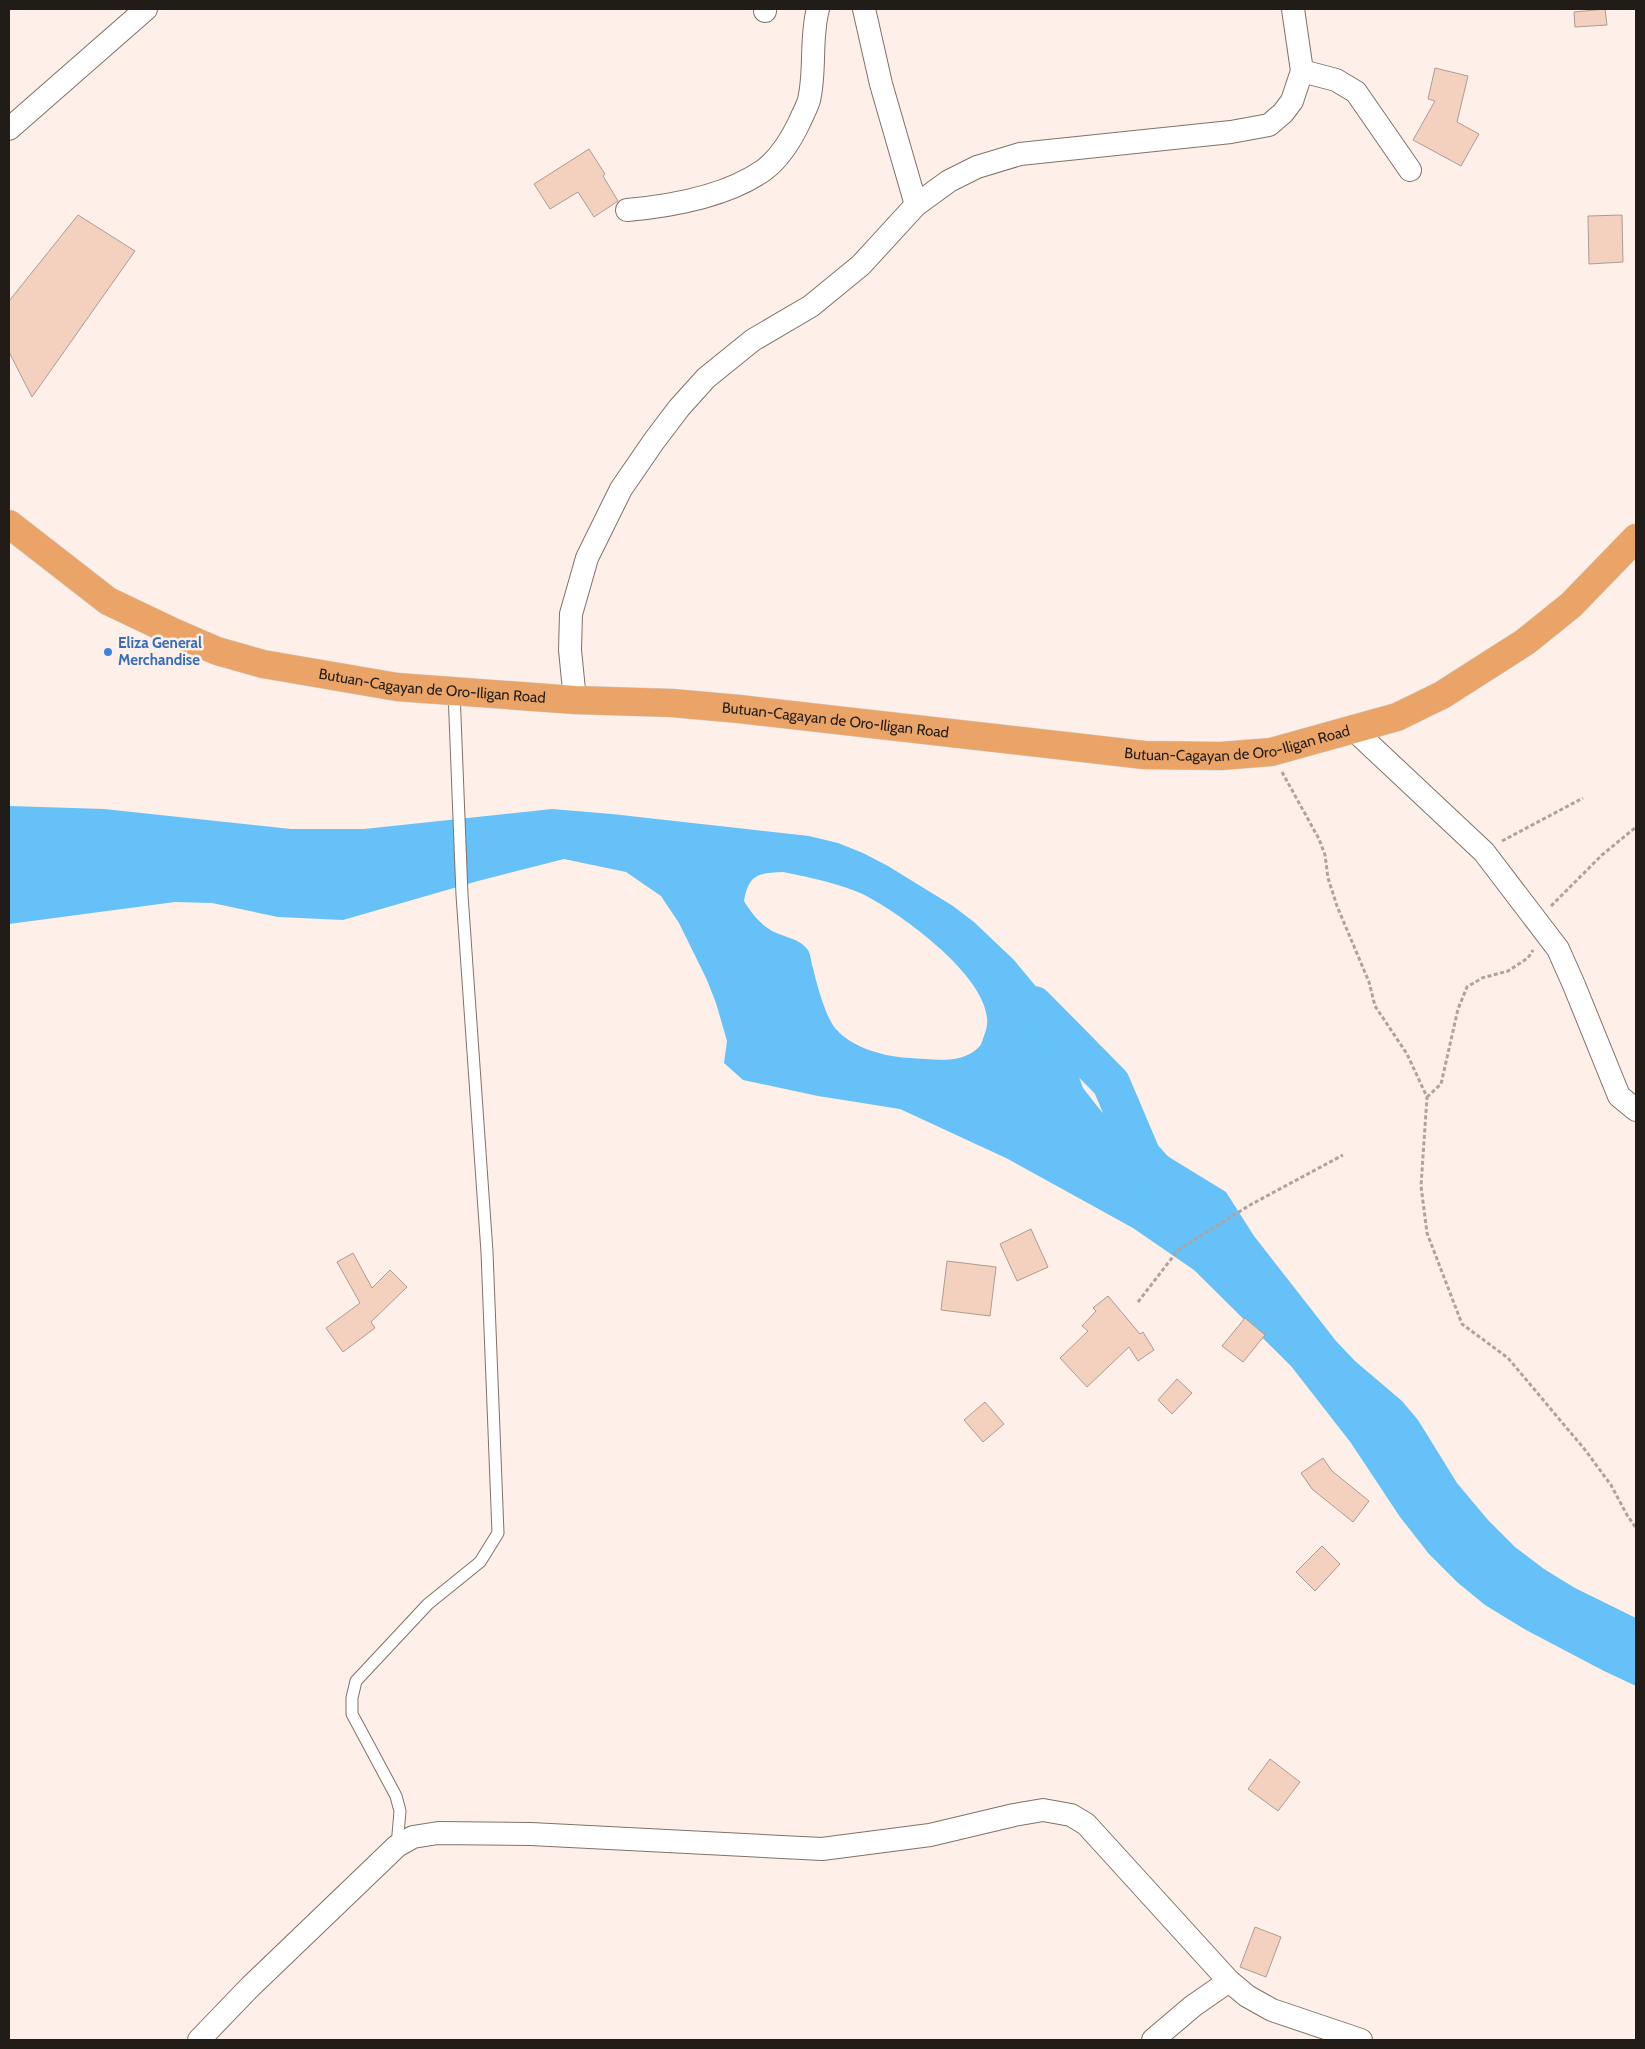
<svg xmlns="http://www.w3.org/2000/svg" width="1645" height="2049" font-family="Cabin,sans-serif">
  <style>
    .water { fill: #65c1f8; fill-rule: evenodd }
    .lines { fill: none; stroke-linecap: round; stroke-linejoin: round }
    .river { stroke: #65c1f8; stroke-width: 38 }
    .building { fill: #f4d0be; stroke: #ac9c94 }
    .service-casing { stroke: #807169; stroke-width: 13 }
    .minor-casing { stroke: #807169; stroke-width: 24 }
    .trunk-casing { stroke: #d3d2d1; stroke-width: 29 }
    .path { stroke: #aea39e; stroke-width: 3; stroke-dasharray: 4 2.5; stroke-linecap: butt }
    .service { stroke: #fff; stroke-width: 11 }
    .minor { stroke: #fff; stroke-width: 22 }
    .trunk { stroke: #eaa467; stroke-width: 28 }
    .shop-dot { fill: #3f7fe0; stroke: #fef0e9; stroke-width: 2 }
    .labels { text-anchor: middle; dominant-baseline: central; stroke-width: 5; stroke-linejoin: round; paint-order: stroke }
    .shop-label { font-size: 15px; font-weight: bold; fill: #366cbe; stroke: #fef0e9; text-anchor: start }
    .street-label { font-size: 15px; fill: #221c19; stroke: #fef0e9 }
  </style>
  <rect width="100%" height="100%" fill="#fef0e9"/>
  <path class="water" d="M9 806 104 809 291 829H364L552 809 612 814 809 836 838 843 863 853 888 866 953 906 974 922 1014 960 1053 1007 1067 1032 1076 1069 1083 1088 1101 1111 1120 1127 1226 1192 1254 1236 1336 1341 1355 1361 1402 1401 1418 1420 1457 1483 1488 1520 1515 1547 1544 1569 1575 1588 1636 1618V1686L1604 1671 1526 1630 1485 1605 1457 1582 1429 1554 1400 1517 1351 1443 1291 1366 1194 1270 1133 1228 1006 1158 900 1109 818 1096 743 1080 724 1063 727 1041 716 1003 707 980 679 923 661 896 626 872 564 859 478 881 343 920 278 917 212 903 175 902 9 924ZM783 872C808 877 848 885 870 898 905 917 1003 987 985 1033 983 1038 982 1044 979 1047 962 1065 932 1059 910 1058 886 1057 851 1048 835 1028 825 1015 817 985 813 968 811 963 811 955 808 950 799 937 780 937 769 929 758 922 751 912 744 901 749 874 758 873 783 872Z"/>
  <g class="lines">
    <path class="river" d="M1034 1005 1111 1083 1142 1156 1161 1177"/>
  </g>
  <g class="building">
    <path d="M1605 9 1607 25 1575 27 1574 12Z"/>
    <path d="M1435 68 1468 76 1457 122 1479 134 1461 166 1413 140 1435 101 1428 99Z"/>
    <path d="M589 149 605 174 603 176 618 201 594 217 578 192 550 209 534 184Z"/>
    <path d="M78 215 135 251 32 397 9 352V301Z"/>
    <path d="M1622 215 1623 262 1589 264 1588 216Z"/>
    <path d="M1031 1229 1048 1267 1017 1281 1000 1244Z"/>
    <path d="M353 1253 372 1288 390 1270 407 1287 371 1322 375 1328 343 1352 326 1328 360 1303 337 1262Z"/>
    <path d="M947 1261 996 1267 990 1316 941 1310Z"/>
    <path d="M1108 1296 1140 1334 1143 1332 1154 1350 1138 1361 1129 1347 1087 1387 1060 1358 1088 1331 1082 1326 1096 1311 1093 1308Z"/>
    <path d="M1245 1318 1265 1335 1243 1362 1222 1346Z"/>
    <path d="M1177 1379 1192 1393 1172 1414 1158 1400Z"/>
    <path d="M985 1402 1004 1424 983 1442 964 1420Z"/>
    <path d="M1323 1458 1332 1471 1369 1501 1353 1522 1312 1489 1301 1473Z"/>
    <path d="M1322 1546 1340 1564 1315 1591 1296 1572Z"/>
    <path d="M1270 1759 1300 1782 1278 1811 1248 1789Z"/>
    <path d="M1255 1927 1281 1937 1266 1977 1240 1967Z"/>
  </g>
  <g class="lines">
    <g class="service-casing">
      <path id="service" d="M397 1846 400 1811 396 1796 352 1714V1698L356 1681 428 1604 480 1562 498 1533 487 1252 462 895 454 691"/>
    </g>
    <g class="minor-casing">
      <g id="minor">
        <path d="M864 9 881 84 916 205"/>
        <path d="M765 11V9"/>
        <path d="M1302 71 1336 80 1356 92 1410 170"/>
        <path d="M9 129 146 9"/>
        <path d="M627 210C671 206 727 196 764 170 780 158 792 138 800 121 803 114 807 107 809 100 816 70 810 38 818 9"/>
        <path d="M575 700 570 650 571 614 587 558 621 489 654 441 679 408 706 378 753 340 811 306 861 265 916 205 949 181 977 167 1020 154 1231 132 1269 125 1283 113 1292 101 1302 71 1293 9"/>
        <path d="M1354 730 1484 852 1558 949 1574 985 1619 1096 1636 1110"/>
        <path d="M199 2040 250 1987 397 1846 413 1837 438 1833 531 1834 822 1849 930 1835 1014 1815 1043 1810 1071 1815 1086 1824 1229 1981 1247 1996 1272 2010 1361 2040"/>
        <path d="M1153 2040 1193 2006 1229 1981"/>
      </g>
    </g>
    <g class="trunk-casing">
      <g id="trunk">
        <path id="s1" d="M9 524 108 601 171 631 217 651 263 664 397 687 575 700 672 703 739 709 1144 755 1221 756 1271 752 1397 717 1442 695 1525 642 1571 605 1636 538"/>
      </g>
    </g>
    <g class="path">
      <path d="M1282 772 1319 839 1325 855 1328 878 1337 906 1369 982 1375 1006 1407 1054 1427 1097 1421 1186 1427 1233 1462 1324 1508 1358 1586 1451 1611 1485 1627 1515 1636 1528"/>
      <path d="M1502 841 1583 798"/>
      <path d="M1551 906 1602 855 1636 827"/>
      <path d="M1427 1097 1441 1084 1458 1009 1467 987 1482 978 1508 971 1528 958 1533 950"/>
      <path d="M1138 1302 1178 1250 1250 1205 1343 1155"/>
    </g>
    <use href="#service" class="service"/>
    <use href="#minor" class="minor"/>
    <use href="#trunk" class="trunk"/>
  </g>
  <circle class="shop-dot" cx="108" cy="652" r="5"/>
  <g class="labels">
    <g class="shop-label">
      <text x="118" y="643">Eliza General<tspan x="118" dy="17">Merchandise</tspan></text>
    </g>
    <g class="street-label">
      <text stroke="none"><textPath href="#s1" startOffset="464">Butuan-Cagayan de Oro-Iligan Road</textPath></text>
      <text stroke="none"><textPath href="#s1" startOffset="869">Butuan-Cagayan de Oro-Iligan Road</textPath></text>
      <text stroke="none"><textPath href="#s1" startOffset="1274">Butuan-Cagayan de Oro-Iligan Road</textPath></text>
    </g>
  </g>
  <rect width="1645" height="2049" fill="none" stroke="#221c19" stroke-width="20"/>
</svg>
